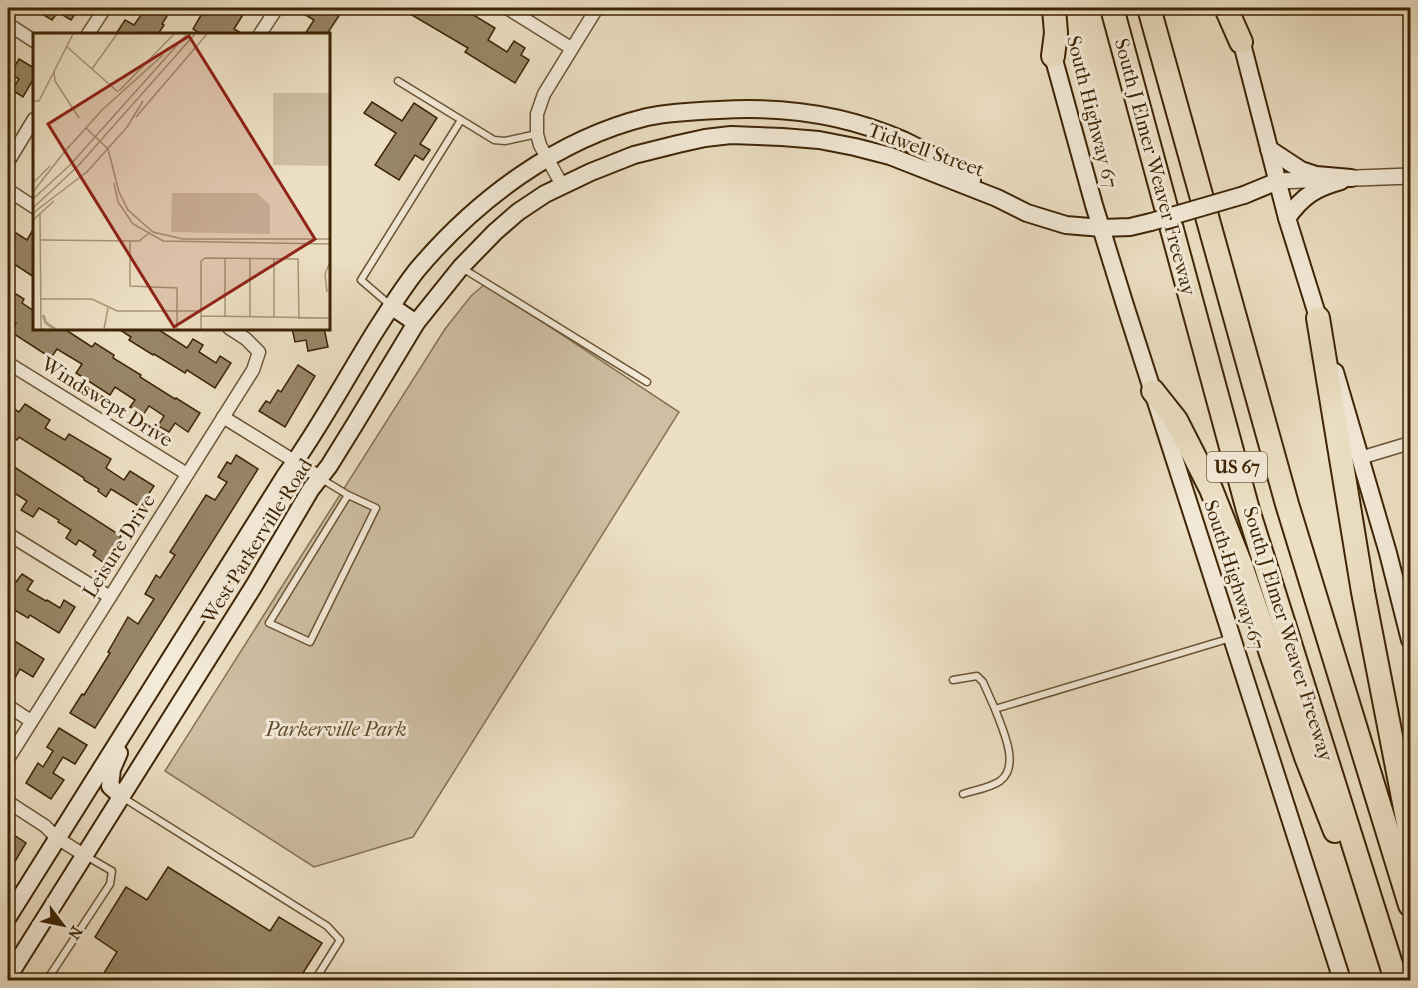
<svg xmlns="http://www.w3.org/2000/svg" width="1418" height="988" font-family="'IM FELL French Canon',serif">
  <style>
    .green { fill: #cebfa3; stroke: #867254; stroke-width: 1.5 }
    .building { fill: #988668; stroke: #3e2505; stroke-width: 1.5 }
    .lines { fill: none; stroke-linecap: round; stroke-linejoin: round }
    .service-casing { stroke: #6a5434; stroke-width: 9 }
    .minor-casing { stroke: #6a5434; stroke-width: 15 }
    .tertiary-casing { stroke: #6a5434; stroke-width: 18 }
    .secondary-casing { stroke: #3e2505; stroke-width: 20 }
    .motorway-casing { stroke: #3e2505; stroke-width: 26 }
    .service { stroke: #f3ead8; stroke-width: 6 }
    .minor { stroke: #f3ead8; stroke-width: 12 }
    .tertiary { stroke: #f3ead8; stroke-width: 15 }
    .secondary { stroke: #f3ead8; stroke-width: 16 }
    .motorway { stroke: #ecdfc3; stroke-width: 22 }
    .secondary-bridge-casing { stroke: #3e2505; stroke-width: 20; stroke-linecap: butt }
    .secondary-bridge { stroke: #f3ead8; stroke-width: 16 }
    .labels { text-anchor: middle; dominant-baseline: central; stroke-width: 6; stroke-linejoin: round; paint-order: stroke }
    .shield { fill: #f3ead8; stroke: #746044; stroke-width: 1.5 }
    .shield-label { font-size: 18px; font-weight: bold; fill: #3e2505 }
    .street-label { font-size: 20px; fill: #3e2505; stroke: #f3ead8 }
    .park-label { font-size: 20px; font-style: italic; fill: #624c2c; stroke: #f3ead8 }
    .inset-river { fill: none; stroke: #b1a082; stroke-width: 3 }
    .inset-road { fill: none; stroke: #a69577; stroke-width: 1.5 }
    .view { fill: #8f2418; fill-opacity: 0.15; stroke: #8f2418; stroke-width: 3 }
    .inset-edge { fill: none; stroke: #3e2505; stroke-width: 3 }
  </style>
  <rect width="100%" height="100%" fill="#ecdfc3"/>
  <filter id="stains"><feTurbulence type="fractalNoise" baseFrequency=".00333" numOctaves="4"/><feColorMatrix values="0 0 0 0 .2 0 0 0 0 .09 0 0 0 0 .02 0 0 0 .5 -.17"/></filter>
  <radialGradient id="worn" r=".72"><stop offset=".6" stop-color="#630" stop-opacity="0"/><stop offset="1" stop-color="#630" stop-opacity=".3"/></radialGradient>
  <path class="green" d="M485 284 679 412 413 837 314 867 165 771 445 329 471 296Z"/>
  <g class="building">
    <path d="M45 8H79L71 20 58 12 52 20 42 14Z"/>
    <path d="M146 8H172L162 24 164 25 158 34H116L125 20 134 25Z"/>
    <path d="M211 8H235L244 13 234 29 243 34H201L193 29 204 10 208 12Z"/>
    <path d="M294 8H344L327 34H305L314 20Z"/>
    <path d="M400 8H462L495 28 488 40 507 52 514 41 525 48 521 55 529 60 515 83 465 52 468 48Z"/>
    <path d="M19 59 34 68V78L23 97 12 90 19 79 10 74Z"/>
    <path d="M372 102 402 121 414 103 437 118 420 144 430 150 423 160 415 155 399 180 375 165 396 133 364 113Z"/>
    <path d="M8 228 27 240 34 228V277L8 260Z"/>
    <path d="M8 289 24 299 22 303 34 311V328H63L92 347 95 343 114 355 113 358 141 375 140 377 175 399 176 398 200 413 188 432 175 423 169 432 158 426 164 416 149 406 143 415 130 407 135 400 115 387 110 395 76 373 82 364 57 349 51 358 11 332 16 323 8 318Z"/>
    <path d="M117 328H156L187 348 193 339 203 345 199 352 216 363 220 356 231 363 215 388 187 370 185 373 154 354 153 355 129 340 131 337Z"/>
    <path d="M292 328H324L328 347 308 351 306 340 295 342Z"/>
    <path d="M298 365 315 376 285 427 259 411 266 401 270 403 278 390 281 392Z"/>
    <path d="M25 404 50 420 45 428 65 440 69 434 111 459 106 468 124 480 130 471 154 486 140 507 111 489 106 497 98 491 99 489 84 480V478L54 459 19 437 17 440 8 434V405L19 412Z"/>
    <path d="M236 455 258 469 95 728 70 713 82 694 84 695 110 653 108 652 128 617 138 624 154 599 145 594 156 575 160 578 175 555 170 552 206 495 215 500 227 482 218 477 227 462 231 464Z"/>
    <path d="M8 463 121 536 104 563 93 555 96 551 79 540 76 545 66 538 71 530 58 522 59 520 39 508 33 517 21 510 27 501 8 489Z"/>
    <path d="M22 574 33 581 27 590 46 601 47 600 60 608 64 600 75 607 59 633 30 615 28 618 8 606V576L16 582Z"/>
    <path d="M8 637 44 659 33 677 20 669 15 678 8 673Z"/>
    <path d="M59 728 87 745 75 764 63 757 53 773 64 780 51 799 26 783 38 763 43 767 53 751 47 747Z"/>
    <path d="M8 831 26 843 8 873Z"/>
    <path d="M168 867 270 931 279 917 322 943 298 981H99L117 952 95 937 126 887 147 900Z"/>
  </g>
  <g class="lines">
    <g class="service-casing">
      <g id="service">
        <path d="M398 81 494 140 505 141 537 134"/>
        <path d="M1410 150 1409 155 1410 174"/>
        <path d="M462 268 647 382"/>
        <path d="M390 305 361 280 461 120"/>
        <path d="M320 478 348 495 376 508 310 642 269 623 348 495"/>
        <path d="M953 680 977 676 983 682 995 709"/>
        <path d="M963 794C975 790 990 788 1000 781 1021 766 1002 728 995 709L1231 638"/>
        <path d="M122 797 327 926 340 940 315 980"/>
        <path d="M47 980 110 884 112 871 86 856"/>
      </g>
    </g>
    <g class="minor-casing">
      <g id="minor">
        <path d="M507 8 571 48"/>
        <path d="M8 24 34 41"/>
        <path d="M88 34 105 8"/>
        <path d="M260 34 277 8"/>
        <path d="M8 162 34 119"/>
        <path d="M562 185 540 145 537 134V114L544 94 597 8"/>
        <path d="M8 190 34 207"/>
        <path d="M8 363 187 474"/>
        <path d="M223 417 320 477"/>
        <path d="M1360 458 1410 443"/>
        <path d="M8 534 110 597"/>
        <path d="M8 706 31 721"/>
        <path d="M8 759 253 370 259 352 246 339 229 328"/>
        <path d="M8 802 45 826 57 838 84 855"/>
      </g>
    </g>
    <g class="tertiary-casing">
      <path id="tertiary" d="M1278 181 1410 176"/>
    </g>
    <g class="secondary-casing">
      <g id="secondary">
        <path d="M1239 32 1287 218 1321 327"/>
        <path d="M1052 44 1053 56 1094 205 1124 302 1342 980"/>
        <path d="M1269 149 1301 170 1316 175 1351 178"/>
        <path d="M1244 195 1278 181"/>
        <path d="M1287 218C1303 196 1315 188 1341 181"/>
        <path d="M391 306 416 323"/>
        <path d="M1335 372 1388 553 1410 640"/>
        <path d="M119 753 112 769 110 786 121 796"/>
        <path d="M8 917 285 476C319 429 346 378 376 330 389 310 402 289 417 270 476 200 557 139 647 117 671 112 695 111 719 110 783 106 847 115 905 141 928 152 950 166 972 180"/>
        <path d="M8 977 255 584 311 489 329 466 355 424 416 323 461 267 495 232 518 212 545 194 591 172 634 155 678 144 705 138 731 135 782 137 819 140 855 147 890 156 997 198 1027 213 1066 225 1102 228 1130 227 1151 222"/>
      </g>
    </g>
    <g class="motorway-casing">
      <g id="motorway">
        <path d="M1112 8 1248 510 1396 980"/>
        <path d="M1149 8 1287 504 1410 905"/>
        <path d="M1226 8 1241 42"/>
        <path d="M1053 56 1056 33 1054 8"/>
        <path d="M1318 318 1363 592 1410 834"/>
        <path d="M1153 391 1176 420 1211 489 1241 565 1306 757 1335 831"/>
      </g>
    </g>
    <use href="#service" class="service"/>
    <use href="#minor" class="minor"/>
    <use href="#tertiary" class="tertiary"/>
    <use href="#secondary" class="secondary"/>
    <use href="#motorway" class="motorway"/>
    <g class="secondary-bridge-casing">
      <path id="secondary-bridge" d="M1151 222 1244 195"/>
    </g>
    <use href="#secondary-bridge" class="secondary-bridge"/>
  </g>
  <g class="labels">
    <rect class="shield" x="1207" y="452" width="60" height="30" rx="4.5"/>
    <g class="shield-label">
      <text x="1237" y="467">US 67</text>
    </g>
    <g class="street-label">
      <text transform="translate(1092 112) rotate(76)">South Highway 67</text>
      <text transform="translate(926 150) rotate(20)">Tidwell Street</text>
      <text transform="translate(1155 167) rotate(75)">South J Elmer Weaver Freeway</text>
      <text transform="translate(107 402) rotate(32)">Windswept Drive</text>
      <text transform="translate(257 541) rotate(-58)">West Parkerville Road</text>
      <text transform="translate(119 546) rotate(-58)">Leisure Drive</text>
      <text transform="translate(1234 575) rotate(72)">South Highway 67</text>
      <text transform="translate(1288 634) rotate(73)">South J Elmer Weaver Freeway</text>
    </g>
    <g class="park-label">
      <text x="336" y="729">Parkerville Park</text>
    </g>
  </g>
  <g transform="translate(33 33)">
    <rect width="297" height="297" fill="#ecdfc3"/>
    <path d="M240 60H297V133L240 132ZM139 160H224L237 172V201L138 199Z" fill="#cebfa3"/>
    <path class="inset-river" d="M10 282 13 290 22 296"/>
    <path class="inset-road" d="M33 13 85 59M59 36 84 1M21 39 22 48 46 85M86 58 141 1M0 68H6L40 1M69 77 130 22M103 84 174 1M94 94 110 68M53 95 75 116 86 159 95 177 120 199 150 206H297M34 116 70 76M53 140 95 93M0 150 17 133M81 150 85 169 100 191 130 208 297 211M0 159 36 113M0 166 37 132 154 1M0 175 45 133 162 1M0 180 55 138M7 180 8 296M0 187 21 168M8 207 106 208 116 200M97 208V253L144 255V296M192 225V284M217 225V284M294 259 292 241 297 229M8 266H59L84 278H168M168 283 297 285M241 285V225M71 296 75 275M168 296V228L172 225 265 226 266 286"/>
    <path class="view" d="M156 3 282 206 141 294 15 91Z"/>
    <rect width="297" height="297" class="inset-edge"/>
  </g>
  <rect width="1418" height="988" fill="none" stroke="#ecdfc3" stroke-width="30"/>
  <rect x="9" y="9" width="1400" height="970" fill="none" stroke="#3e2505" stroke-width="3"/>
  <rect x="15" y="15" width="1388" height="958" fill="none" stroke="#3e2505" stroke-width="1.5"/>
  <g transform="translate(63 925) rotate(122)" stroke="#f3ead8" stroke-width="4.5" paint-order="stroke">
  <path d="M0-4.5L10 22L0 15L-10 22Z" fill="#3e2505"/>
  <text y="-9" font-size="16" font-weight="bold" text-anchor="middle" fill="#3e2505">N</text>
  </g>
  <rect width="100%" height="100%" filter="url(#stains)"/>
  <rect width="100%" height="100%" fill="url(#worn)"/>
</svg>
